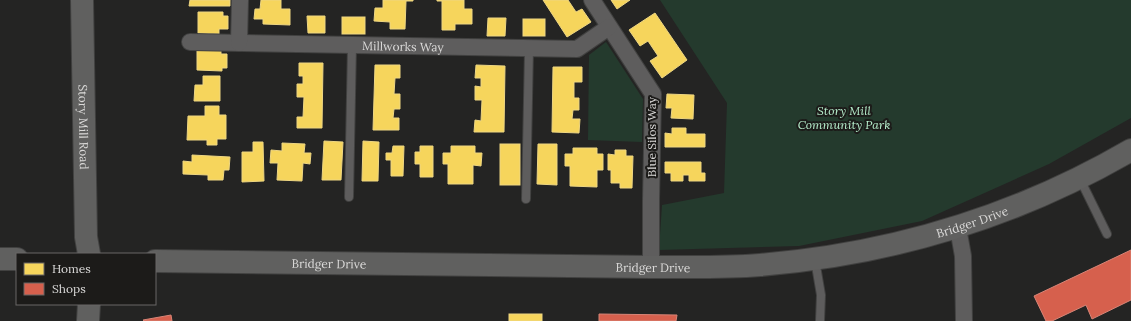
<svg xmlns="http://www.w3.org/2000/svg" width="1131" height="321" font-family="Lora,serif">
  <style>
    .green { fill: #243a2d }
    .homes { fill: #f6d55c; stroke: #eed682 }
    .shops { fill: #d6604d; stroke: #d88577 }
    .lines { fill: none; stroke-linecap: round; stroke-linejoin: round }
    .lane-casing { stroke: #414140; stroke-width: 10 }
    .street-casing { stroke: #414140; stroke-width: 18 }
    .secondary-casing { stroke: #414140; stroke-width: 24 }
    .lane { stroke: #5e5d5d; stroke-width: 8 }
    .street { stroke: #5e5d5d; stroke-width: 16 }
    .secondary { stroke: #60605f; stroke-width: 22 }
    .labels { text-anchor: middle; dominant-baseline: central; stroke-width: 4; stroke-linejoin: round; paint-order: stroke }
    .street-label { font-size: 12px; fill: #dbdad9; stroke: #1c1b19 }
    .park-label { font-size: 12px; font-style: italic; fill: #b6eecc; stroke: #1c1b19 }
  </style>
  <rect width="100%" height="100%" fill="#242423"/>
  <g class="green">
    <path d="M660 0H1131V118L1049 164 922 221 799 246 659 250 662 205 724 193 727 103Z"/>
    <path d="M606 42 643 99 642 142 588 140 589 55Z"/>
  </g>
  <g class="homes">
    <path d="M190 0H230V6H189Z"/>
    <path d="M261 0H281V9H290V25L263 24V19H254L255 9H260Z"/>
    <path d="M383 0H413V1H406L405 29H390V22L374 21 375 8H383Z"/>
    <path d="M437 0H464V9H472V24H455V30H442V1H437Z"/>
    <path d="M543 0H568L576 12 582 9 591 22 567 37Z"/>
    <path d="M611 0H630L617 9Z"/>
    <path d="M198 12H223V16H228V29H219V34L198 33Z"/>
    <path d="M655 13 687 60 662 78 650 61 658 56 648 41 640 46 629 30Z"/>
    <path d="M307 16H325V33H308Z"/>
    <rect x="342" y="17" width="23" height="17"/>
    <path d="M488 18H506L505 36H487Z"/>
    <rect x="523" y="19" width="22" height="17"/>
    <path d="M197 50H221V54H227V68H222V71L197 70Z"/>
    <path d="M299 63H323L322 128H297V117H303L304 97H297V84H303V76H299Z"/>
    <path d="M375 65H400V78H395L394 94H400V109H394L393 118H399V130H373Z"/>
    <path d="M476 65 505 66 504 132H474L475 120 481 121 482 100H475V86L481 87V78H475Z"/>
    <path d="M553 67H582V82H574V98H579V110H573L572 119H580L579 133 552 132Z"/>
    <path d="M203 76H220V101H194L195 85H203Z"/>
    <path d="M667 94 694 95 693 119 671 118 672 108H666Z"/>
    <path d="M205 106H219V115H226V139H217V145H207V140H187L188 116H205Z"/>
    <path d="M672 128H686V134H705V147H665V133L672 134Z"/>
    <path d="M324 141 343 142 341 180H322Z"/>
    <path d="M363 141 379 142 378 181H362Z"/>
    <path d="M253 142H263L264 181 242 182V152H253Z"/>
    <path d="M282 143 305 144 304 153H311L310 164 303 163 302 181 277 180 278 163H270L271 150 282 151Z"/>
    <rect x="500" y="144" width="20" height="41"/>
    <path d="M538 144H557V185L537 184Z"/>
    <path d="M393 146H404L403 176H391V160H386V153H392Z"/>
    <path d="M420 146H433V177H420V164H415V152H420Z"/>
    <path d="M451 146H475V153H482L481 166 473 165V184H448V164H443V153H451Z"/>
    <path d="M573 148H597V154H603V170H597V187L570 186V166H565V154H573Z"/>
    <path d="M615 150H626V156H633L632 188H620V183H611V170H608V154L615 155Z"/>
    <path d="M192 155 230 157 229 170H224L223 180H208V175L183 174V161L192 162Z"/>
    <path d="M665 162H701V173H705V181H689V175H683V181H671V173H665Z"/>
    <rect x="509" y="314" width="33" height="7"/>
  </g>
  <g class="shops">
    <path d="M1131 250V300L1092 319 1086 305 1052 321H1046L1034 296Z"/>
    <path d="M599 314 677 315 676 321H599Z"/>
    <path d="M171 315 172 321H144L143 320Z"/>
  </g>
  <g class="lines">
    <g class="lane-casing">
      <g id="lane">
        <path d="M1080 179 1107 234"/>
        <path d="M349 197 352 45"/>
        <path d="M526 199 529 49"/>
        <path d="M815 260 821 295 820 321"/>
      </g>
    </g>
    <g class="street-casing">
      <g id="street">
        <path d="M592 0 653 94 651 201V267"/>
        <path id="s1" d="M190 42 577 49 609 27"/>
        <path d="M239 43 240 0"/>
        <path d="M958 228 963 256 964 321"/>
      </g>
    </g>
    <g class="secondary-casing">
      <g id="secondary">
        <path id="s2" d="M82 0 86 237 89 254"/>
        <path d="M0 259H17"/>
        <path id="s3" d="M155 261 651 267C687 267 724 268 760 265 893 254 1016 217 1131 150"/>
        <path d="M88 321 89 304"/>
      </g>
    </g>
    <use href="#lane" class="lane"/>
    <use href="#street" class="street"/>
    <use href="#secondary" class="secondary"/>
  </g>
  <g class="labels">
    <g class="street-label">
      <text stroke="none"><textPath href="#s1" startOffset="213">Millworks Way</textPath></text>
      <text stroke="none"><textPath href="#s2" startOffset="127">Story Mill Road</textPath></text>
      <text transform="translate(651 137) rotate(-90)">Blue Silos Way</text>
      <text stroke="none"><textPath href="#s3" startOffset="822">Bridger Drive</textPath></text>
      <text stroke="none"><textPath href="#s3" startOffset="174">Bridger Drive</textPath></text>
      <text stroke="none"><textPath href="#s3" startOffset="498">Bridger Drive</textPath></text>
    </g>
    <g class="park-label">
      <text x="844" y="110">Story Mill<tspan x="844" dy="14">Community Park</tspan></text>
    </g>
  </g>
  <rect x="16" y="253" width="140" height="52" fill="#1c1b19" stroke="#686766"/>
  <rect x="24" y="263" width="20" height="12" fill="#f6d55c" stroke="#686766"/>
  <text x="52" y="273" font-size="12" fill="#dbdad9">Homes</text>
  <rect x="24" y="283" width="20" height="12" fill="#d6604d" stroke="#686766"/>
  <text x="52" y="293" font-size="12" fill="#dbdad9">Shops</text>
</svg>
